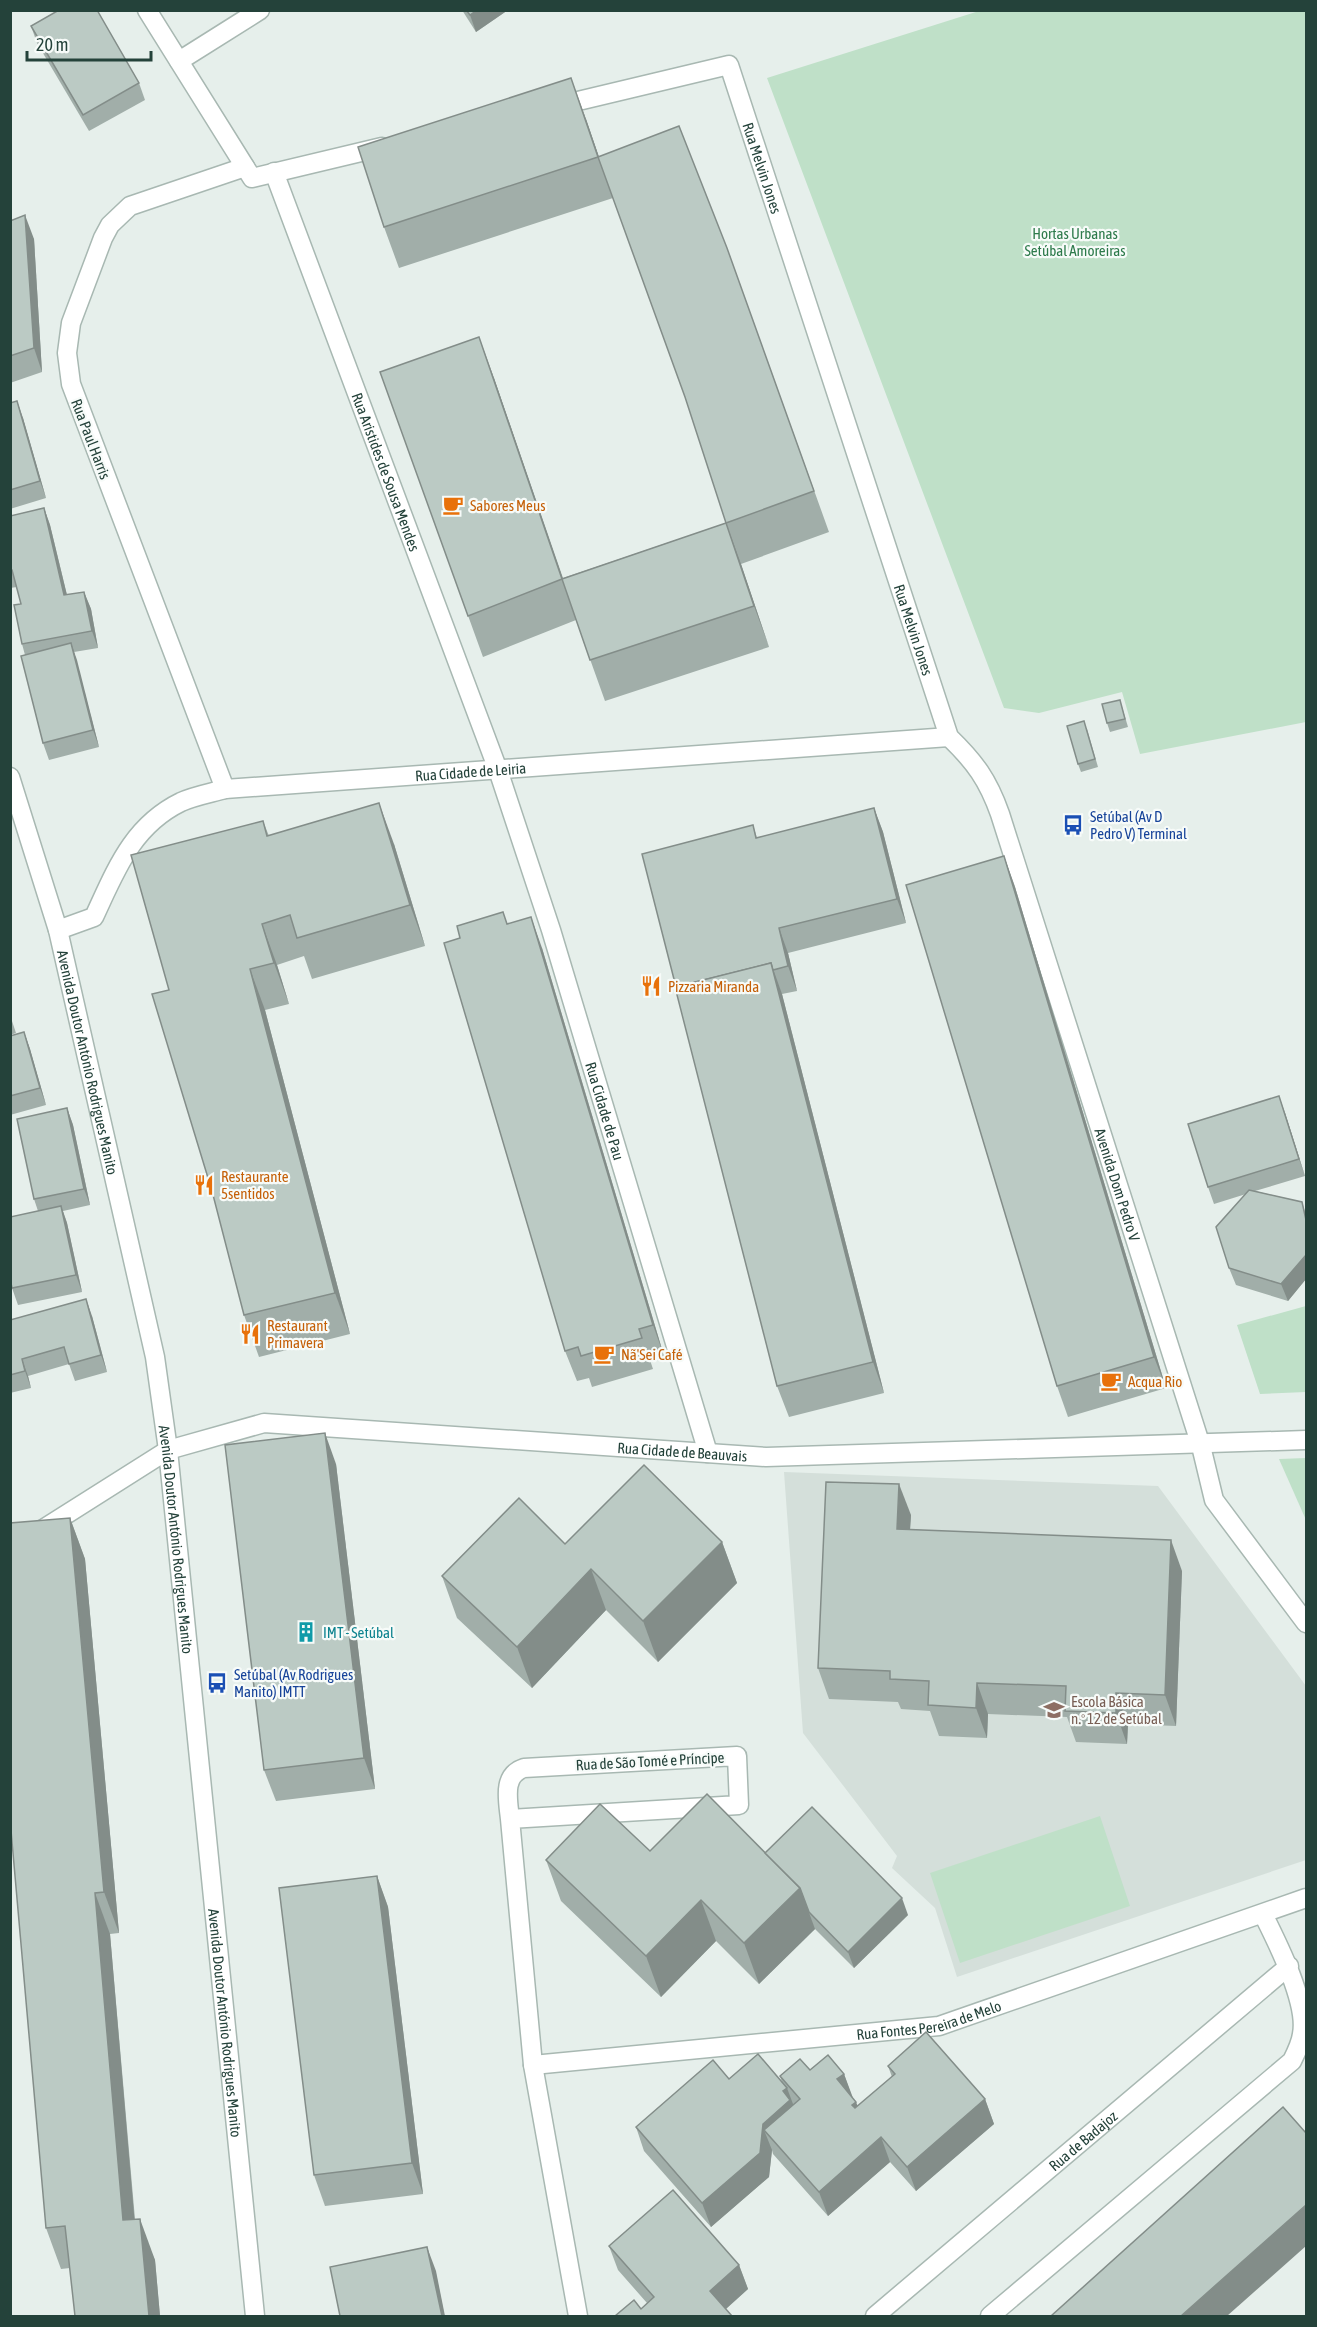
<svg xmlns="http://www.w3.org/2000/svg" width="1317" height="2327" font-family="'Asap Condensed',sans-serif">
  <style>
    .built { fill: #d4dfda }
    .green { fill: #bfe0c8 }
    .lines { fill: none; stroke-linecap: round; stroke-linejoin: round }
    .minor-casing { stroke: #a8b8b2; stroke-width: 21 }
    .minor { stroke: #fff; stroke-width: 18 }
    .wall { fill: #a1aea9 }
    .shaded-wall { fill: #838d89 }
    .building { fill: #bbcac4; stroke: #838d89; stroke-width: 1.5 }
    .labels { text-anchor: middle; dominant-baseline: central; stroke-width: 4.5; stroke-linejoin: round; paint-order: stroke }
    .street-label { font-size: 15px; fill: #24423a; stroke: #f7fbf9 }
    .park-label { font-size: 15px; fill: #2d7a4b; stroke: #f7fbf9 }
    .food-label { font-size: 15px; fill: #c56008; stroke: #f7fbf9; text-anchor: start }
    .transit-label { font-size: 15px; fill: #164399; stroke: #f7fbf9; text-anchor: start }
    .culture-label { font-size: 15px; fill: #0d838f; stroke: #f7fbf9; text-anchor: start }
    .education-label { font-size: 15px; fill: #785e54; stroke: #f7fbf9; text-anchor: start }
  </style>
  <rect width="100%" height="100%" fill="#e6efeb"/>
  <path class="built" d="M784 1472 1158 1486 1306 1686V1860L957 1977 935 1908 892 1868 897 1856 803 1733Z"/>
  <g class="green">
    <path d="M979 11H1306V722L1140 754 1122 692 1039 713 1004 708 767 78Z"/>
    <path d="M1306 1306V1392L1260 1394 1237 1325Z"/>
    <path d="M1306 1458V1520L1279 1459Z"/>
    <path d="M1100 1816 1130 1906 960 1963 930 1873Z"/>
  </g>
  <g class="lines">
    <g class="minor-casing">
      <g id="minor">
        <path d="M147 10 252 178 382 147"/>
        <path d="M179 61 260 10"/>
        <path id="s1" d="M557 106 729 65 949 737C975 762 988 780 1000 814L1201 1446 1214 1500 1306 1623"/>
        <path id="s2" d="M274 172 498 770 551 930 708 1453"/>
        <path id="s3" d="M10 777 58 930 155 1357 168 1450 255 2316"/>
        <path d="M225 789 71 384 67 353 71 323 103 238 110 225 130 206 245 167"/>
        <path id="s4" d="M58 930 94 917C116 870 132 826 181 802 194 796 211 793 225 789L949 737"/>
        <path id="s5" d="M10 1550 168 1450 264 1423 766 1457 1306 1440"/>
        <path d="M510 1819 739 1805 737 1756 524 1768C502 1775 508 1800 510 1819L533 2065 578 2316"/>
        <path id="s6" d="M533 2065 939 2026 1306 1898"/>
        <path id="s7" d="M875 2316 1289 1966"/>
        <path d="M990 2316 1292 2061C1296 2053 1301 2043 1302 2034 1308 2003 1277 1942 1263 1914"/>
      </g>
    </g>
    <use href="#minor" class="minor"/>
  </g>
  <g class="wall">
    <path d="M462 10H508L476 32Z"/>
    <path d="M31 26 139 83 145 100 89 131 37 43Z"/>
    <path d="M586 119 599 157 727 248 829 532 741 564 769 647 605 701 576 620 483 657 380 372 494 378 563 578 726 523 685 397 613 198 399 268 384 227Z"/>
    <path d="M10 221 34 239 42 372 10 383Z"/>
    <path d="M10 403 23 418 46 498 10 509Z"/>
    <path d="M44 508 50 525 67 595 84 592 91 609 98 648 74 652 99 747 49 760 43 743 25 655 22 644 21 604 17 587 10 588V516Z"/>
    <path d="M1120 700 1128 727 1110 732 1107 723Z"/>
    <path d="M1087 729 1098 767 1081 772 1078 764Z"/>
    <path d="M874 808 883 832 906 923 788 953 797 991 782 994 884 1393 789 1417 777 1386 753 825 757 838Z"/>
    <path d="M263 821 269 836 394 844 425 946 312 979 304 956 277 965 289 1004 265 1010 350 1334 259 1357 244 1315 169 990Z"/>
    <path d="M1004 856 1015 887 1166 1388 1068 1417 1057 1386Z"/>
    <path d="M508 924 542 948 664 1356 650 1360 653 1369 592 1387 589 1378 577 1381 565 1351Z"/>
    <path d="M10 1015 16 1033 10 1035Z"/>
    <path d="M24 1032 30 1049 46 1105 10 1115V1036Z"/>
    <path d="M67 1108 73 1125 90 1205 63 1211 67 1223 82 1292 18 1305 12 1288 38 1211 34 1199Z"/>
    <path d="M1285 1113 1305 1176 1255 1191 1302 1202 1306 1215V1279L1288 1301 1236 1285 1229 1268 1246 1194 1214 1204 1208 1187Z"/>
    <path d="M92 1316 107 1372 75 1381 69 1364 28 1376 31 1388 10 1393V1320Z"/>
    <path d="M336 1464 375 1789 276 1801 264 1770Z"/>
    <path d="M911 1515 910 1530 1182 1571 1176 1726 1128 1724 1127 1744 1076 1742 1067 1717 988 1714 987 1738 939 1736 930 1711 901 1709 898 1702 829 1699 818 1668Z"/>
    <path d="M70 1518 85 1559 119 1933 110 1934 135 2219 155 2260 160 2316H75L70 2268 61 2269 46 2228Z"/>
    <path d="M722 1542 737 1583 658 1662 606 1610 532 1688 457 1618 442 1576 565 1544Z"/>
    <path d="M650 1851 765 1853 908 1915 854 1968 815 1929 759 1984 716 1941 661 1997 561 1901 546 1860Z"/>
    <path d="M377 1876 388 1907 423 2194 325 2206 314 2175Z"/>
    <path d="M888 2066 985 2099 994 2124 916 2191 890 2162 828 2216 773 2154 772 2150 769 2177 711 2227 644 2151 636 2127 729 2079 782 2082 780 2076 810 2070 844 2074 852 2097 858 2106 892 2077Z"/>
    <path d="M609 2246 739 2265 748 2289 726 2309H641L647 2303 618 2270Z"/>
  </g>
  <g class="shaded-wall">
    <path d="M477 10H508L476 32 470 15Z"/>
    <path d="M571 78 586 119 613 198 598 157Z"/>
    <path d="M25 215 34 239 42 372 34 348Z"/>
    <path d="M479 337 494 378 577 620 562 579Z"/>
    <path d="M17 401 23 418 46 498 40 481Z"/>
    <path d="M44 508 50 525 71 612 64 595Z"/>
    <path d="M726 523 741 564 769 647 754 606Z"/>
    <path d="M84 592 91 609 98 648 92 631Z"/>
    <path d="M71 643 77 660 99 747 93 730Z"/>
    <path d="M379 803 394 844 425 946 410 905Z"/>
    <path d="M874 808 883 832 906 923 897 899Z"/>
    <path d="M1004 856 1015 887 1166 1388 1154 1357Z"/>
    <path d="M531 917 542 948 664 1356 653 1325Z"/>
    <path d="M262 924 277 965 289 1004 274 963Z"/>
    <path d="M779 928 788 953 797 991 788 966Z"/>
    <path d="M771 963 782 994 884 1393 873 1362Z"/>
    <path d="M250 969 265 1010 350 1334 335 1293Z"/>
    <path d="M24 1032 30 1049 46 1105 40 1088Z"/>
    <path d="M1279 1096 1285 1113 1305 1176 1299 1159Z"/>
    <path d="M67 1108 73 1125 90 1205 84 1189Z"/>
    <path d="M61 1206 67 1223 82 1292 76 1275Z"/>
    <path d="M1306 1255V1279L1288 1301 1281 1284Z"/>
    <path d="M86 1299 92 1316 107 1372 101 1355Z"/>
    <path d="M22 1359 28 1376 31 1388 25 1371Z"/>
    <path d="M325 1433 336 1464 375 1789 364 1758Z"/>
    <path d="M899 1484 911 1515 908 1560 897 1529Z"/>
    <path d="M70 1518 85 1559 119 1933 104 1892Z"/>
    <path d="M1171 1540 1182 1571 1176 1726 1165 1695Z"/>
    <path d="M722 1542 737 1583 658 1662 643 1621Z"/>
    <path d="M591 1569 606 1610 532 1688 517 1647Z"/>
    <path d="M977 1683 988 1714 987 1738 976 1708Z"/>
    <path d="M1116 1693 1128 1724 1127 1744 1116 1713Z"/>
    <path d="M377 1876 388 1907 423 2194 412 2163Z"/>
    <path d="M800 1888 815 1929 759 1984 744 1943Z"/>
    <path d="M95 1893 110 1934 138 2261 123 2220Z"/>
    <path d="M902 1898 908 1915 854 1968 848 1952Z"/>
    <path d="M701 1900 716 1941 661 1997 646 1956Z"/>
    <path d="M844 2074 853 2098 837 2079Z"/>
    <path d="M787 2088 796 2112 764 2130 772 2150 769 2177 711 2227 702 2203 783 2091Z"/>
    <path d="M985 2099 994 2124 916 2191 907 2167Z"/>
    <path d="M856 2102 865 2126 852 2105Z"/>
    <path d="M881 2137 890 2162 828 2216 819 2192Z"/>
    <path d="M1306 2205V2246L1227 2316H1181Z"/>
    <path d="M140 2219 155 2260 160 2316H149Z"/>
    <path d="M427 2247 436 2271 445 2316H442Z"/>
    <path d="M739 2265 748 2289 719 2315 710 2291Z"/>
  </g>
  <g class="building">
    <path d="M59 10H97L139 83 83 115 31 26Z"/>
    <path d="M466 10H477L470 15Z"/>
    <path d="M571 78 598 157 384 227 358 147Z"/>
    <path d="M679 126 727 248 814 491 726 523 754 606 590 660 562 579 726 523 685 397 598 157Z"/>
    <path d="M25 215 34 348 10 356V221Z"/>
    <path d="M479 337 562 579 468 616 380 372Z"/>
    <path d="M17 401 40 481 10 490V403Z"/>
    <path d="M44 508 64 595 84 592 92 631 22 644 14 605 21 604 12 570H10V516Z"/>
    <path d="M71 643 93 730 43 743 21 656Z"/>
    <path d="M1120 700 1125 719 1107 723 1102 704Z"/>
    <path d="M1084 721 1095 759 1078 764 1067 726Z"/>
    <path d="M379 803 410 905 297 938 290 915 262 924 274 963 250 969 335 1293 244 1315 212 1191 152 994 169 990 131 855 263 821 267 836Z"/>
    <path d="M874 808 897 899 779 928 788 966 773 970 771 963 676 987 642 854 753 825 756 838Z"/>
    <path d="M1004 856 1154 1357 1057 1386 906 885Z"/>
    <path d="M503 912 507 924 531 917 653 1325 639 1329 642 1338 581 1356 578 1347 565 1351 444 943 460 938 457 926Z"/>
    <path d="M771 963 873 1362 777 1386 675 987Z"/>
    <path d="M24 1032 40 1088 10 1096V1036Z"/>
    <path d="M1279 1096 1299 1159 1208 1187 1188 1124Z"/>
    <path d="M67 1108 84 1189 34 1199 17 1119Z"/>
    <path d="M1249 1190 1302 1202 1306 1220V1255L1281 1284 1229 1268 1216 1227Z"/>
    <path d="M61 1206 76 1275 12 1288 10 1279V1217Z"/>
    <path d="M86 1299 101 1355 69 1364 64 1347 22 1359 25 1371 10 1375V1320Z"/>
    <path d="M325 1433 364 1758 264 1770 225 1445Z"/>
    <path d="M644 1465 722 1542 643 1621 591 1569 517 1647 442 1576 519 1498 565 1544Z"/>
    <path d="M826 1482 899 1484 897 1529 1171 1540 1165 1695 1116 1693V1713L1065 1711 1066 1686 977 1683 976 1708 928 1705 929 1681 890 1679V1671L818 1668Z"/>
    <path d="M70 1518 104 1892 95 1893 123 2220 140 2219 149 2316H75L65 2226 46 2228 10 1819V1523Z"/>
    <path d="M707 1794 800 1888 744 1943 701 1900 646 1956 546 1860 600 1804 650 1851Z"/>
    <path d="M812 1807 902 1898 848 1952 809 1912 800 1888 765 1853Z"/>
    <path d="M377 1876 412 2163 314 2175 279 1888Z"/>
    <path d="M926 2032 985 2099 907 2167 881 2137 819 2192 764 2130 800 2099 780 2076 800 2059 810 2070 828 2055 844 2074 837 2079 856 2102 852 2105 855 2108 895 2074 888 2066Z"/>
    <path d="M758 2054 787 2088 783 2091 790 2100 763 2124 760 2153 702 2203 636 2127 713 2060 729 2079Z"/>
    <path d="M1283 2107 1306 2133V2205L1181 2316H1051Z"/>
    <path d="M673 2190 739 2265 710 2291 732 2316H615L634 2300 641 2309 654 2297 609 2246Z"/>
    <path d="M427 2247 442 2316H340L330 2267Z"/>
  </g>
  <defs>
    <g id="cafe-bare" transform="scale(1.62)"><path d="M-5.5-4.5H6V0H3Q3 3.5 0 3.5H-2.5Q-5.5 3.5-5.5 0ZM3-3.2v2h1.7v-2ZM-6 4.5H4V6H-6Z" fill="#e8710a" stroke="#f7fbf9" stroke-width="2.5" paint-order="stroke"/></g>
    <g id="bus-bare" transform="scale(1.62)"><path d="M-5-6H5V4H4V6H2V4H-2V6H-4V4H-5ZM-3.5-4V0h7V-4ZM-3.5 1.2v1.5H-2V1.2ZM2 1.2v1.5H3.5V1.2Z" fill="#1a4fb4" stroke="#f7fbf9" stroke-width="2.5" paint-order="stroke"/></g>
    <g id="restaurant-bare" transform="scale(1.62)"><path d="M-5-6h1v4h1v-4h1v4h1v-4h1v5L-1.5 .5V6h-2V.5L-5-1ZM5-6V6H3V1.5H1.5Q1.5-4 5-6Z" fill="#e8710a" stroke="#f7fbf9" stroke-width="2.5" paint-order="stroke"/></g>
    <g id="building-bare" transform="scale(1.62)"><path d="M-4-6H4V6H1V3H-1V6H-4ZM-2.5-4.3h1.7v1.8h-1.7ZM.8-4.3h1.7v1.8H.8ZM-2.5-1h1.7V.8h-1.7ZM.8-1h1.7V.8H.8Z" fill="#0f9aa8" stroke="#f7fbf9" stroke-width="2.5" paint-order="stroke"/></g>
    <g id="school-bare" transform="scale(1.62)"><path d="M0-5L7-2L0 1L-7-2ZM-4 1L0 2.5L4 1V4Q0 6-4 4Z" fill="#8d6e63" stroke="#f7fbf9" stroke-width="2.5" paint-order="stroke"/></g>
  </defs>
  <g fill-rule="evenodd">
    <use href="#cafe-bare" x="453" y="505"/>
    <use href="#bus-bare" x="1073" y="825"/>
    <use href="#restaurant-bare" x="651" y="986"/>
    <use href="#restaurant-bare" x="204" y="1185"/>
    <use href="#restaurant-bare" x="250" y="1334"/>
    <use href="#cafe-bare" x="604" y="1354"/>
    <use href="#cafe-bare" x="1111" y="1381"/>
    <use href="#building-bare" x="306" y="1632"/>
    <use href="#bus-bare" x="217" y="1683"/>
    <use href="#school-bare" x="1054" y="1710"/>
  </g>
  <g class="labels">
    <g class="street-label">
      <text stroke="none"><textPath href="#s1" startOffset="285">Rua Melvin Jones</textPath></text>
      <text transform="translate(91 439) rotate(69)">Rua Paul Harris</text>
      <text stroke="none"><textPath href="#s2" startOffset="320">Rua Aristides de Sousa Mendes</textPath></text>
      <text stroke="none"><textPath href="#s1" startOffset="771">Rua Melvin Jones</textPath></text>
      <text stroke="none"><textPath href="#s4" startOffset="478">Rua Cidade de Leiria</textPath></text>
      <text stroke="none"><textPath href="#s3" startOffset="296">Avenida Doutor António Rodrigues Manito</textPath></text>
      <text stroke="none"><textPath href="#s2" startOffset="996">Rua Cidade de Pau</textPath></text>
      <text stroke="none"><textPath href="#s1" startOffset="1366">Avenida Dom Pedro V</textPath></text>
      <text stroke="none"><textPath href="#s5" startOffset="706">Rua Cidade de Beauvais</textPath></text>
      <text stroke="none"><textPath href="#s3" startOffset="782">Avenida Doutor António Rodrigues Manito</textPath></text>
      <text transform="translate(650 1761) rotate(-3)">Rua de São Tomé e Príncipe</text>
      <text stroke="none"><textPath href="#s6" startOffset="399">Rua Fontes Pereira de Melo</textPath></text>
      <text stroke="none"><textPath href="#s3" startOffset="1268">Avenida Doutor António Rodrigues Manito</textPath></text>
      <text stroke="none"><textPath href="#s7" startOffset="272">Rua de Badajoz</textPath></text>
    </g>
    <g class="park-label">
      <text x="1075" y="233">Hortas Urbanas<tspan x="1075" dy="17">Setúbal Amoreiras</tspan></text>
    </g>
    <g class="food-label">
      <text x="470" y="505">Sabores Meus</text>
      <text x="668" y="986">Pizzaria Miranda</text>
      <text x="221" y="1176">Restaurante<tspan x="221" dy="17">5sentidos</tspan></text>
      <text x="267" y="1325">Restaurant<tspan x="267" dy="17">Primavera</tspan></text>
      <text x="621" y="1354">Nã'Sei Café</text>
      <text x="1128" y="1381">Acqua Rio</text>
    </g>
    <g class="transit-label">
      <text x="1090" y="816">Setúbal (Av D<tspan x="1090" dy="17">Pedro V) Terminal</tspan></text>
      <text x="234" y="1674">Setúbal (Av Rodrigues<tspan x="234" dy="17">Manito) IMTT</tspan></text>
    </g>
    <g class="culture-label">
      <text x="323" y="1632">IMT - Setúbal</text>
    </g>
    <g class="education-label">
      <text x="1071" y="1701">Escola Básica<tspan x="1071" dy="17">n.º 12 de Setúbal</tspan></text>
    </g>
  </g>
  <rect width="1317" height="2327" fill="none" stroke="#24423a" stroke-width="24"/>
  <path d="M27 51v9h124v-9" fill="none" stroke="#24423a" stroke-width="3"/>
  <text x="36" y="51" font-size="18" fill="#24423a" stroke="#f7fbf9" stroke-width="4.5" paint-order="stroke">20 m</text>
</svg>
